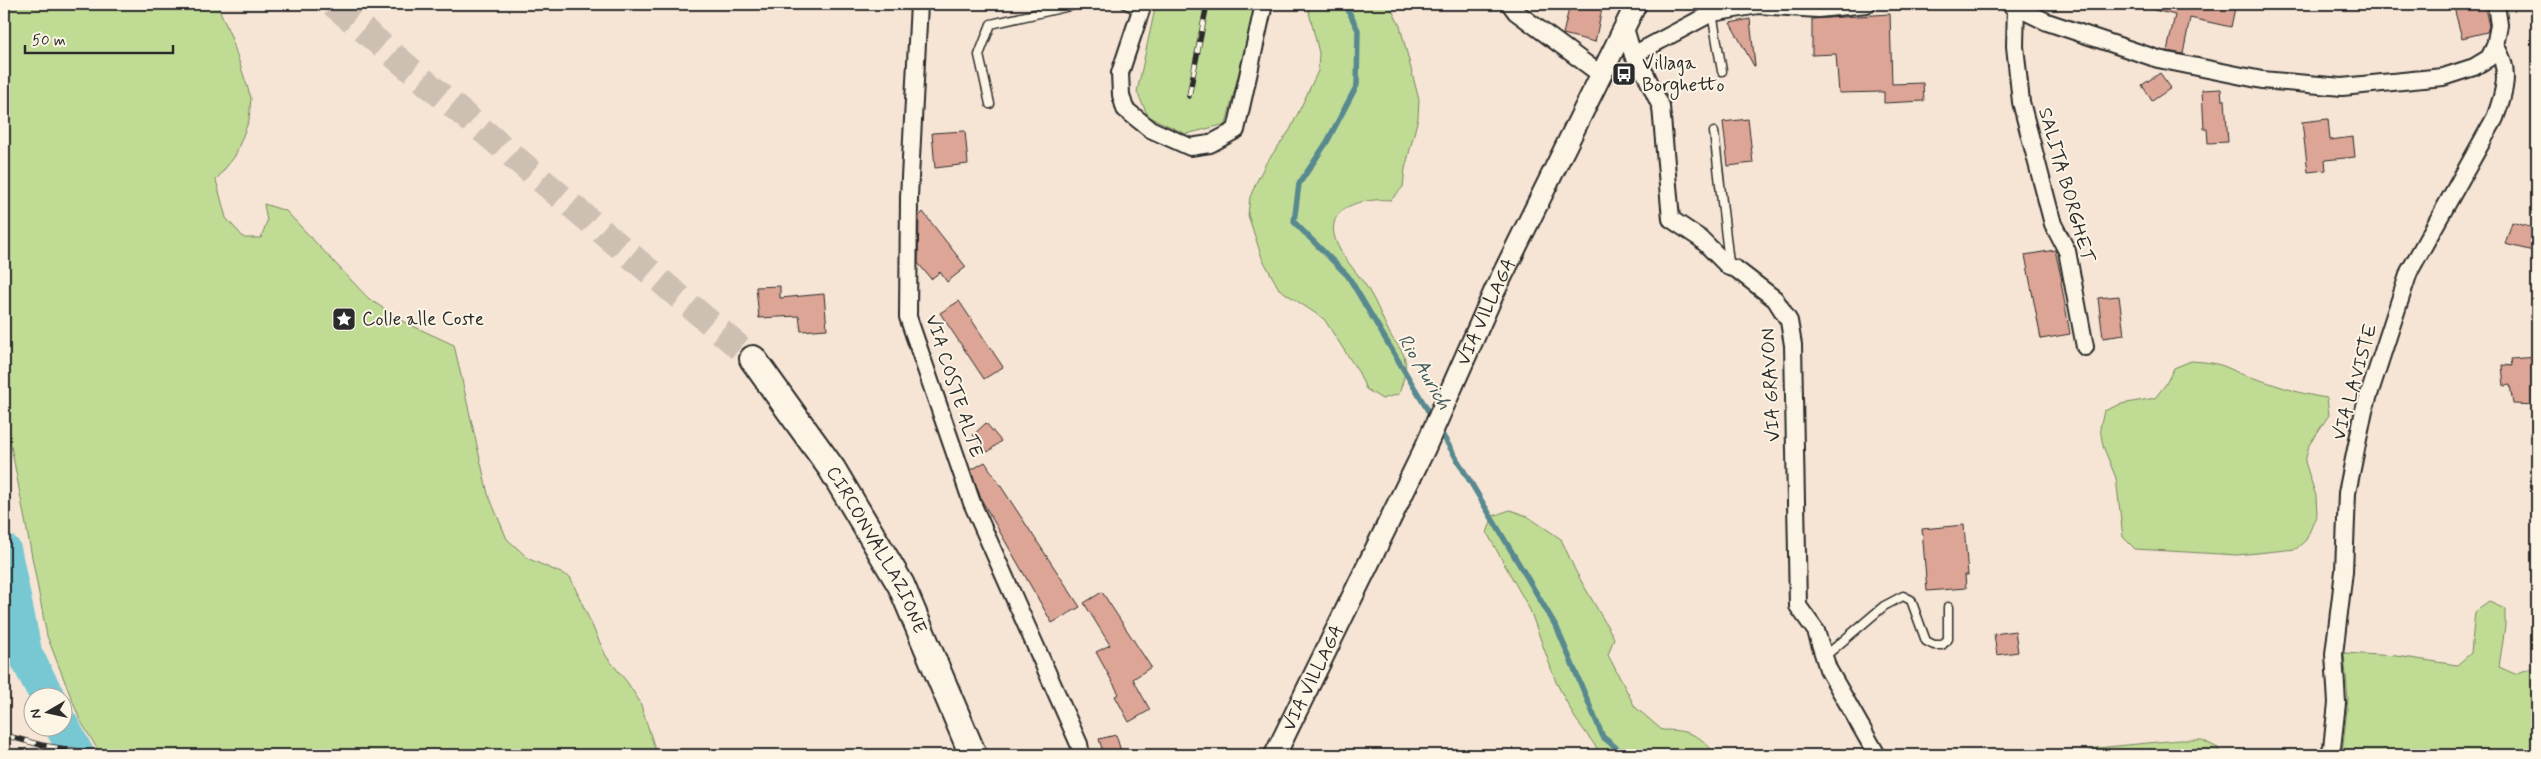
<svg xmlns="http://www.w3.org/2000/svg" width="2541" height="759" font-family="Mynerve,sans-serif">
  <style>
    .green { fill: #c0dc94; stroke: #768460 }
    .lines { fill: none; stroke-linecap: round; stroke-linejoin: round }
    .stream { stroke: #598990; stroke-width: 5.5 }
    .river { stroke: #78c8d3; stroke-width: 35 }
    .building { fill: #dda596; stroke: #2b2b2b }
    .trunk-tunnel { stroke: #cdc0b3; stroke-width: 26; stroke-dasharray: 26 13; stroke-linecap: butt }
    .service-casing { stroke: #2b2b2b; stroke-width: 11 }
    .minor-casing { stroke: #2b2b2b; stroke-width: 20 }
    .tertiary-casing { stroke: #2b2b2b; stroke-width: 24 }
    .trunk-casing { stroke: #2b2b2b; stroke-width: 30 }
    .service { stroke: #fcf5e5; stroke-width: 8 }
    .minor { stroke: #fcf5e5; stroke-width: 16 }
    .tertiary { stroke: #fcf5e5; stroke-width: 20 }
    .trunk { stroke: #fcf5e5; stroke-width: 26 }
    .rail-casing { stroke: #2b2b2b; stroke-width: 5.5 }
    .rail { stroke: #fcf5e5; stroke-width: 4; stroke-dasharray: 11; stroke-linecap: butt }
    .labels { text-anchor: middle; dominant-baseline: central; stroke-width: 4; stroke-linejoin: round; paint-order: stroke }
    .poi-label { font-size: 19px; fill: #2b2b2b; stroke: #fcf5e5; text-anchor: start }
    .street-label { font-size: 19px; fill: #2b2b2b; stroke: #fcf5e5 }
    .water-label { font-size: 20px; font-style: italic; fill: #425a5d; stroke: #fcf5e5 }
  </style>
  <rect width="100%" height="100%" fill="#f6e5d5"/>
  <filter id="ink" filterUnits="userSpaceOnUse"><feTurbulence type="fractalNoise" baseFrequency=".02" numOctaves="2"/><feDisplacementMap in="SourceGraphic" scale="10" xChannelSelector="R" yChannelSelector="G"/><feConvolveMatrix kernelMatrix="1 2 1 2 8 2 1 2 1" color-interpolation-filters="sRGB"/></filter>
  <g filter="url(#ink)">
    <g class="green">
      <path d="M4 4H217L231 37 251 98 249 120 235 156 216 180 226 218 244 238H261L267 221 264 204 286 211 368 298 402 321 454 345 488 494 507 539 529 559 570 577 606 656 627 682 640 702 657 755H101L80 720 47 636 11 446 4 424Z"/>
      <path d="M1156 4H1256L1226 124 1186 134 1148 116 1137 92Z"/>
      <path d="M1307 4H1389L1400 26 1419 100 1418 118 1405 169 1403 187 1391 200C1363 198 1321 206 1337 244 1344 260 1359 274 1368 289 1377 303 1382 319 1390 334 1394 342 1404 351 1405 360 1407 371 1402 384 1399 394L1382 399 1366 389 1359 373 1324 319 1279 289 1262 258 1248 215 1250 197 1257 181 1266 163 1290 130 1318 71 1319 53Z"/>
      <path d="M2191 361C2203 362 2214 362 2226 367 2232 369 2237 373 2244 375 2272 383 2297 394 2327 398L2329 415 2309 445 2305 462 2316 496 2317 514 2306 540 2296 549 2237 555 2135 549 2123 537 2116 478 2103 446 2100 428 2104 411 2121 404 2155 398 2166 384 2174 368Z"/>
      <path d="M1510 510 1527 516 1561 539 1576 572 1614 638 1608 655 1635 707 1662 730C1686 730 1702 734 1715 755H1602L1575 718 1556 682 1530 610 1487 533 1493 516Z"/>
      <path d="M2489 602 2505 609V626L2499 667 2515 674 2537 666V755H2342L2348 699 2344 653 2397 656 2457 665 2471 653 2475 612Z"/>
      <path d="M2179 740H2202L2218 748 2220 755H2083L2096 748Z"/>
    </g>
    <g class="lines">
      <g class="stream">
        <path d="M1345 4 1358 30 1357 85 1327 142 1299 184 1294 222 1348 276 1433 419"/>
        <path d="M1439 429 1557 628 1603 737 1625 755"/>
      </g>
      <g class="river">
        <path d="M4 551 25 654 47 696"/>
        <path d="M62 726 77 755"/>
      </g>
    </g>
    <g class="building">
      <path d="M1570 4H1603L1595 42 1563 34Z"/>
      <path d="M2155 4H2217L2235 8 2231 27 2190 18 2183 54 2167 51 2175 15 2154 10Z"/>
      <path d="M2453 4H2484L2489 26 2487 32 2462 38Z"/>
      <path d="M1890 14 1892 84 1923 83 1924 101 1884 103V92L1839 93 1836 54 1812 55V19Z"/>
      <path d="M1750 19 1755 66H1754L1730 23Z"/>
      <path d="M2160 73 2171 88 2152 101 2142 85Z"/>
      <path d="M2221 89 2222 100H2225L2228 142 2208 143 2207 129H2204L2202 90Z"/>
      <path d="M1748 119 1753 163 1728 166 1723 122Z"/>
      <path d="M2328 119 2330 140 2353 137 2355 157 2325 160 2326 170 2308 172 2302 122Z"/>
      <path d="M965 131 968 164 935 168 932 133Z"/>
      <path d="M923 212 966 267 947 282 940 272 931 279 918 263 919 216Z"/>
      <path d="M2512 222 2537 229V252L2505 244Z"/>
      <path d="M2055 250 2062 281 2061 282 2070 334 2041 339 2025 255Z"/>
      <path d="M780 286V298L824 294 827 329 801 331 799 316 759 318 756 287Z"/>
      <path d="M2119 296 2124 335 2103 338 2098 298Z"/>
      <path d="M959 301 1003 367 984 379 940 313Z"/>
      <path d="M2537 357V405L2513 404 2510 385 2504 386 2502 365 2512 366 2511 359Z"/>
      <path d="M986 423 1001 441 988 452 973 435Z"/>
      <path d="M985 462 1080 607 1052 623 981 499 971 470Z"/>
      <path d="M1964 525 1968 575H1965L1966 588 1927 591 1922 529Z"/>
      <path d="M1102 592 1151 667 1133 679 1150 710 1129 722 1115 696 1119 694 1096 652 1110 645 1084 603Z"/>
      <path d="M2015 631 2018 652 1997 655 1994 634Z"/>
      <path d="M1116 735 1121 751 1104 755 1099 739Z"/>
    </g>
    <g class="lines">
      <path class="trunk-tunnel" d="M333 4 753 359"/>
      <g class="service-casing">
        <g id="service">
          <path d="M1125 4 1141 12"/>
          <path d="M1712 13 1722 71"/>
          <path d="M990 104 979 55 991 24 1079 4"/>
          <path d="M1714 132 1729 263"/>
          <path d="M1824 657 1884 606 1903 596 1911 600 1926 641 1934 645H1942L1948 639V607"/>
        </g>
      </g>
      <g class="minor-casing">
        <g id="minor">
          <path d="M919 4 909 197 908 317 972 503 1079 744 1081 755"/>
          <path d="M1143 4 1120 73 1121 95 1125 109 1150 129 1190 147 1210 144 1236 130 1264 4"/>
          <path d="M1510 4 1516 12 1600 74"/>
          <path d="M2010 4 2047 22 2158 59 2262 80 2342 87 2443 77 2474 67 2489 58 2495 46 2499 25 2496 4"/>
          <path d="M2016 4 2015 46 2021 102 2053 224 2067 251 2085 347"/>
          <path d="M1625 28 1633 55 1712 13 1758 5 1818 9 1867 4"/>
          <path d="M1633 55 1646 75 1661 107 1671 219 1701 239 1729 267 1736 269 1775 299 1789 321 1793 345 1798 606 1816 631 1828 669 1877 755"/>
          <path d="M2328 755 2332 748 2337 703 2334 654 2344 571 2347 493 2364 410 2409 272 2495 118C2504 94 2512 69 2495 46"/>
        </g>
      </g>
      <g class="tertiary-casing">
        <g id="tertiary">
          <path id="s1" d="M1275 755 1425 448 1495 290 1636 4"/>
        </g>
      </g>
      <g class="trunk-casing">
        <g id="trunk">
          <path id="s2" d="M753 359 832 469 901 585 973 755"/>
        </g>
      </g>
      <use href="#service" class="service"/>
      <use href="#minor" class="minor"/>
      <use href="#tertiary" class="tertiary"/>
      <use href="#trunk" class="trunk"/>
      <g class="rail-casing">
        <g id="rail">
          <path d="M1189 96 1207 4"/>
          <path d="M4 735 41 745 103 755"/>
        </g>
      </g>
      <use href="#rail" class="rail"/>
    </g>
  </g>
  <defs>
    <g id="bus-square" transform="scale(1.25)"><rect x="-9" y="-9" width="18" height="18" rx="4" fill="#2b2b2b" stroke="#fcf5e5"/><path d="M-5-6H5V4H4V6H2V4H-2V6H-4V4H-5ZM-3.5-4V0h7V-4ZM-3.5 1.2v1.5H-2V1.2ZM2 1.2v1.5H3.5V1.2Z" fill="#fff"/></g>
    <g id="sight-square" transform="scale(1.25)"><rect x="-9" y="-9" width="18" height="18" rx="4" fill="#2b2b2b" stroke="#fcf5e5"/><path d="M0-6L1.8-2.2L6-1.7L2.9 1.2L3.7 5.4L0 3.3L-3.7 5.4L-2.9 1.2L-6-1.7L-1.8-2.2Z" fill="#fff"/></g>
  </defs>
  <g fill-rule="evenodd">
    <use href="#bus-square" x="1624" y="74"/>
    <use href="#sight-square" x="344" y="319"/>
  </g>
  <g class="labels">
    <g class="poi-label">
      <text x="1642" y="63">Villaga<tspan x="1642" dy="22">Borghetto</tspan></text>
      <text x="362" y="319">Colle alle Coste</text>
    </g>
    <g class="street-label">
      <text transform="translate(2066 185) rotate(74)">SALITA BORGHET</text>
      <text stroke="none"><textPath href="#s1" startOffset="491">VIA VILLAGA</textPath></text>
      <text transform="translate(2355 382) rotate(-74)">VIA LAVISTE</text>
      <text transform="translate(1771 385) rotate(-93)">VIA GRAVON</text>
      <text transform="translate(954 386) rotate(72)">VIA COSTE ALTE</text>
      <text stroke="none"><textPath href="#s2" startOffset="228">CIRCONVALLAZIONE</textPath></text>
      <text stroke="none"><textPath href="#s1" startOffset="86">VIA VILLAGA</textPath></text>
    </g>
    <g class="water-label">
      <text transform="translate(1424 372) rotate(59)">Rio Aurich</text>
    </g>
  </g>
  <rect width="2541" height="759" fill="none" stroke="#fcf5e5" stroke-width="20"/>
  <rect x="10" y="10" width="2521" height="739" fill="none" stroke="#2b2b2b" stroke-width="2" filter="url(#ink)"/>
  <g transform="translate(48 712) rotate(261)"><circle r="24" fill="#fcf5e5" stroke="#a8a49b"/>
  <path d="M0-4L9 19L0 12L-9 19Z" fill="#2b2b2b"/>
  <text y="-8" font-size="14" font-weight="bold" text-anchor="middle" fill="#2b2b2b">N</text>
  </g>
  <path d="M25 45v8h148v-8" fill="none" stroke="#2b2b2b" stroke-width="2.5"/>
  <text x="32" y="45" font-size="15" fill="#2b2b2b" stroke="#fcf5e5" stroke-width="4" paint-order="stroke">50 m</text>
</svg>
